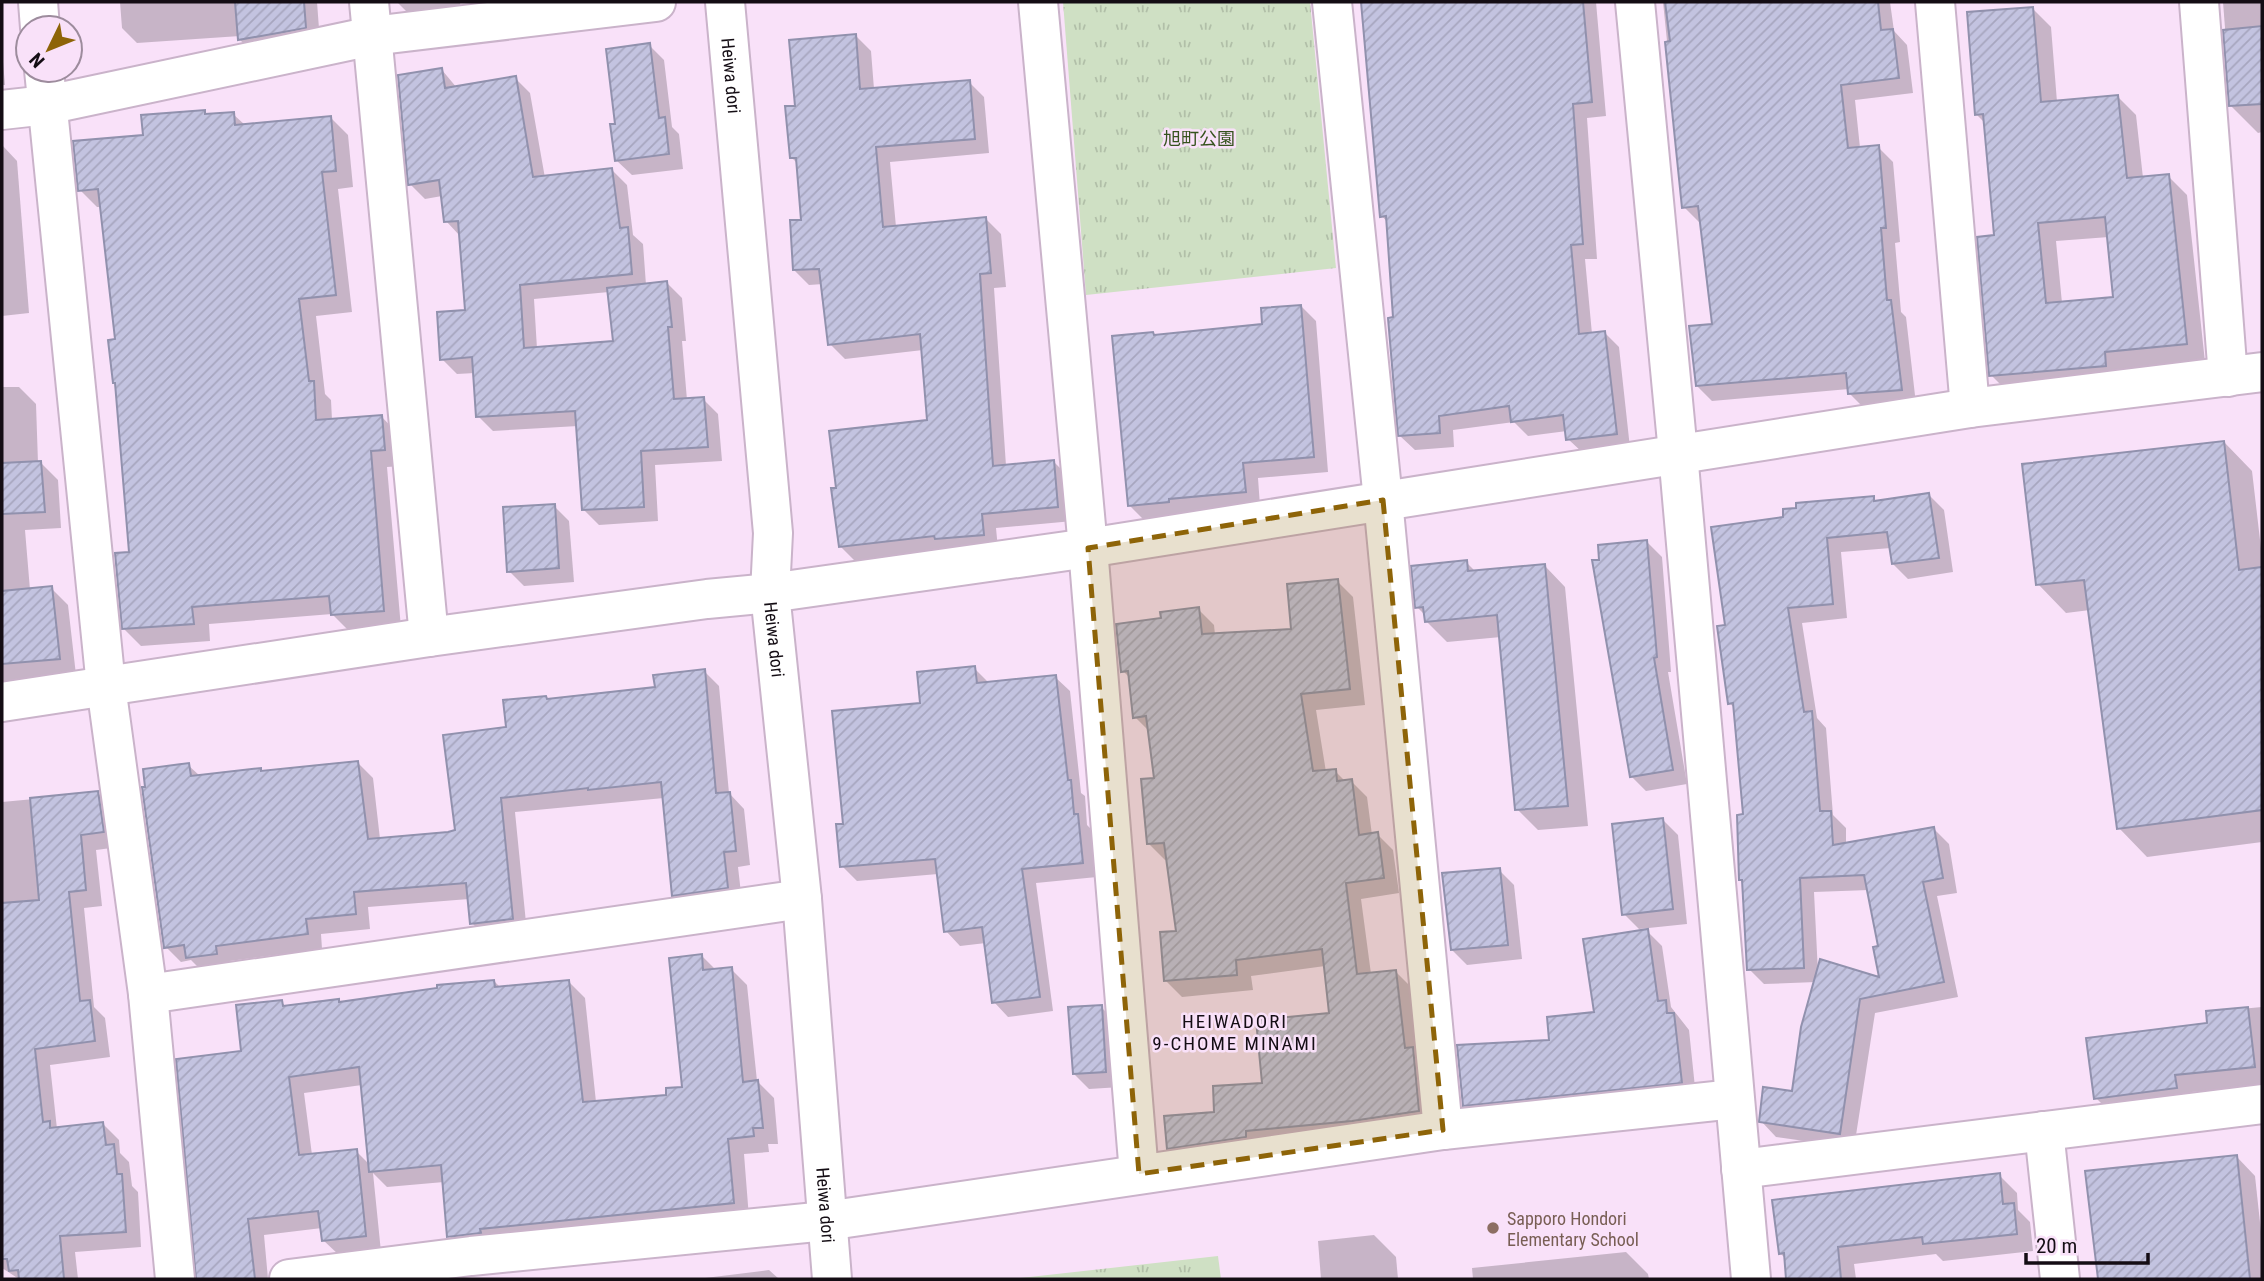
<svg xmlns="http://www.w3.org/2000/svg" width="2264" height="1281" font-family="'Roboto Condensed','Noto Sans JP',sans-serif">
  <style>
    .park { fill: url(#park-tufts) }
    .shadow { fill: #0003; fill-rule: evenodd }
    .building { fill: url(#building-hatch); stroke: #9191ad; stroke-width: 2; fill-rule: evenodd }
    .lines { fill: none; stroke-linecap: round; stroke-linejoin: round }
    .minor-casing { stroke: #cab3ca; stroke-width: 42 }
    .tertiary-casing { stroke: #cab3ca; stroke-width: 42 }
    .minor { stroke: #fff; stroke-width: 38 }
    .tertiary { stroke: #fff; stroke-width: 38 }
    .marked { fill: #8e6408; fill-opacity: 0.2; stroke: #8e6408; stroke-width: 5; stroke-dasharray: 14 9; stroke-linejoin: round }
    .education-dot { fill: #8d6e63; stroke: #f9e1f9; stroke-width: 2.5 }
    .labels { text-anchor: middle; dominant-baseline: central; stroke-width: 5; stroke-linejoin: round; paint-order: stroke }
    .street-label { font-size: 18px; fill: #140d14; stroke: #f9e1f9 }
    .park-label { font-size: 18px; fill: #36531e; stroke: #f9e1f9 }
    .education-label { font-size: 18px; fill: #785e54; stroke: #f9e1f9; text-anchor: start }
    .neighbourhood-label { font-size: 19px; letter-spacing: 2px; fill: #140d14; stroke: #f9e1f9 }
  </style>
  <defs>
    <pattern id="park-tufts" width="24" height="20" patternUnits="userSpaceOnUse" patternTransform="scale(1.75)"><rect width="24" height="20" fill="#cfe0c4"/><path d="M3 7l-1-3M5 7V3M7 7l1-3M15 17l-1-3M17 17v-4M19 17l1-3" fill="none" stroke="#b1bfa8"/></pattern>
    <pattern id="building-hatch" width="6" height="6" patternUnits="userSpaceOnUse" patternTransform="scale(1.75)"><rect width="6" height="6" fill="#c3c3e0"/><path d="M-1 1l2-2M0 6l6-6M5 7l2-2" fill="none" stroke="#a7a6bf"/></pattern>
  </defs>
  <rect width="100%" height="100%" fill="#f9e1f9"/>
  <g class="park">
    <path d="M1063 2H1310L1336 268 1086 295Z"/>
    <path d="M1218 1256 1221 1279H1012Z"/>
  </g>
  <g class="shadow">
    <path d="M120 2H317L320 42 255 54 240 40V36L137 43 122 28Z"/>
    <path d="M397 2H460L461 11 411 16Z"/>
    <path d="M1363 2H1596L1606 116 1587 118 1597 259H1585L1592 334 1604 332 1619 347 1630 448 1583 453 1568 439 1567 431 1528 436 1514 422 1453 430 1454 447 1415 450 1400 436 1395 319 1388 223 1382 216Z"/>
    <path d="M1663 2H1890L1894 31 1907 45 1913 93 1855 100 1860 148 1878 147 1893 162 1900 242 1895 243 1901 312 1906 317 1916 404 1864 408 1849 393V389L1712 401 1697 386 1713 325 1702 222H1699L1684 207Z"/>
    <path d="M2223 2H2262V132L2258 133 2231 106Z"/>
    <path d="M2033 9 2051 27 2057 102 2117 96 2136 115 2143 178 2168 176 2187 195 2205 362 2010 394 1991 375 1996 237 1986 124 1976 114ZM2109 237 2115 298 2062 303 2056 241Z"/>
    <path d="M856 36 871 51 874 89 969 82 984 97 989 153 890 162 896 227 986 219 1001 234 1006 287 994 288 1006 466 1054 462 1069 477 1073 521 996 528 998 549 949 551 855 561 840 546 838 489 929 422 923 350 845 359 830 344 823 284 809 285 794 270 803 221 799 165 791 157 796 107Z"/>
    <path d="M649 45 664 60 672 127 679 134 683 169 632 175 616 160V125Z"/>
    <path d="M2 50 5 85H2Z"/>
    <path d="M442 70 457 88 515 78 530 93 545 178 612 170 627 185 633 235 643 244 646 285 667 283 682 298 686 341H682L687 400 703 399 718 414 722 461 655 465 658 521 599 525 584 510 578 426 493 431 478 416 475 373 457 374 442 359 467 312 461 237 446 221 442 196 425 199 410 184ZM609 292 615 343 537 349 534 299Z"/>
    <path d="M204 112 208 116 233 114 245 125 330 117 348 135 353 187 338 189 352 312 316 316 325 394 331 400 332 420 381 416 398 434 401 466 387 467 401 628 350 632 332 614 209 624 210 641 141 646 124 629 130 554 117 341 102 207H97L80 190 145 137Z"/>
    <path d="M2 145 17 161 29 313 2 316Z"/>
    <path d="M1301 306 1316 321 1328 472 1258 478 1260 506 1145 521 1130 506 1155 336 1264 326Z"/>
    <path d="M2 387H19L36 404 38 463H41L58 480 61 528 25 530 30 590 51 588 68 605 76 675 2 683Z"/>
    <path d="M2224 442 2252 471 2262 557V842L2147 857 2119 828 2090 610 2066 613 2038 584Z"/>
    <path d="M1929 495 1944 510 1953 572 1908 579 1893 564 1891 548 1841 552 1847 618 1802 623 1817 718 1826 728 1833 815 1846 828V845L1934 829 1949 844 1957 893 1937 896 1958 997 1875 1013 1854 1148 1776 1137 1761 1121 1794 1093 1816 982 1764 984 1749 969 1744 882 1741 879 1745 816 1736 709 1729 703 1727 626 1785 519 1873 498 1877 502ZM1869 890 1880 948 1882 979 1818 973 1814 892Z"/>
    <path d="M554 506 569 521 574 582 524 586 509 571Z"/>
    <path d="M1647 542 1662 557 1671 672H1668L1687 784 1646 791 1631 776Z"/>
    <path d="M1466 562 1476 572 1545 566 1565 587 1588 826 1538 830 1517 809 1501 637 1447 642 1427 622 1426 616 1417 607Z"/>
    <path d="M1337 581 1353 597 1365 705 1316 710 1326 772 1335 771 1346 782 1351 781 1367 797 1372 835 1377 834 1393 850 1399 893 1361 899 1371 974 1396 972 1412 988 1434 1127 1184 1164 1169 1148 1216 1114 1264 1085 1330 1014 1325 966 1251 976 1253 990 1182 997 1166 981 1178 932 1168 859 1165 860 1149 844 1156 779 1150 732 1135 717 1131 679 1123 671 1163 619 1198 609 1214 625 1215 635 1293 631Z"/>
    <path d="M974 668 990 684 1055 677 1070 691 1081 793 1085 796 1087 825 1092 830 1097 877 1036 883 1053 1011 1008 1017 994 1002 986 943 960 946 946 931 938 874 857 881 842 866 845 825 922 705Z"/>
    <path d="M704 671 719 686 729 793 744 809 750 865 738 867 742 902 689 910 674 895 664 798 515 812 527 933 487 938 472 923 469 899 368 907 370 929 321 934 322 949 230 961 231 969 203 972 191 960 181 962 166 947 188 765 200 776 260 770 263 773 358 763 373 778 380 839 456 832 508 729 548 700 657 689Z"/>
    <path d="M98 793 114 809 119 847 96 850 102 906 84 908 94 1007 105 1018 110 1057 50 1065 57 1129 103 1124 119 1140 120 1153 129 1162 132 1186 138 1192 141 1247 75 1252 78 1279H19L2 1268V796V802Z"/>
    <path d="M1663 820 1678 835 1687 924 1639 929 1624 914Z"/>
    <path d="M1499 870 1514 885 1522 959 1467 965 1452 950Z"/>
    <path d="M1647 931 1662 946 1671 1007 1689 1030 1696 1097 1479 1120 1464 1105 1551 1041 1596 1013Z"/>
    <path d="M702 956 716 970 731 969 747 985 757 1081 774 1098 778 1144H768L769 1152 744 1154 749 1218 465 1252 449 1236 444 1182 387 1187 373 1173 381 1252 340 1256 323 1240 322 1228 264 1235 268 1279H198L243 1052 281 1002 286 1007 338 1001 341 1003 494 981 501 988 569 982 585 998 596 1102 668 1096 684 1088ZM362 1085 370 1165 356 1151 312 1155 304 1093Z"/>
    <path d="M1101 1007 1116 1022 1121 1087 1089 1089 1074 1074Z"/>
    <path d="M2262 1007V1086L2192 1092 2194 1106 2114 1116 2096 1098 2209 1024 2208 1012Z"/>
    <path d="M2236 1156 2255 1176 2262 1241V1279H2099L2087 1173Z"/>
    <path d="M1999 1175 2017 1193 2018 1210 2030 1222 2033 1251 1943 1261 1936 1254 1854 1264 1856 1279H1788L1786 1259 1780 1253Z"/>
    <path d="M1374 1235 1396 1257 1398 1279H1321L1318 1241Z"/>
    <path d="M1626 1252 1648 1274 1649 1279H1473L1472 1268Z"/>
    <path d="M769 1270 779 1279H697Z"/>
  </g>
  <g class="building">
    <path d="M235 2H304L306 28 238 40Z"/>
    <path d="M1361 2H1583L1592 102 1573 104 1583 244 1571 245 1579 334 1605 331 1617 434 1566 440 1563 415 1511 422 1509 406 1439 416 1440 433 1398 436 1388 318 1393 317 1386 216 1380 217Z"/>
    <path d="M1665 2H1878L1881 30 1893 29 1899 78 1841 85 1848 148 1879 145 1886 228H1881L1887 300H1891L1902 390 1848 394 1846 373 1696 386 1689 326 1712 324 1698 206 1682 208 1665 42 1670 41Z"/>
    <path d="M2033 7 2041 102 2118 95 2127 178 2169 174 2187 344 2105 352 2106 366 1989 376 1977 237 1994 235 1983 114 1975 115 1967 12ZM2105 217 2113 297 2046 303 2038 223Z"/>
    <path d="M2262 26V104L2229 106 2223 30Z"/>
    <path d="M856 34 860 89 970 80 975 139 876 147 883 227 986 217 991 273 980 274 993 466 1054 460 1058 507 982 514 984 535 935 539 934 536 839 547 831 488H836L829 431 927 420 920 334 828 345 819 269 793 270 790 220H801L796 158H790L785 106H795L789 40Z"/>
    <path d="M650 43 659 118 665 117 669 154 615 161 610 124H615L606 49Z"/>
    <path d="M442 68 445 88 516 76 533 177 612 168 620 228 628 227 632 274 520 285 524 348 613 341 607 288 667 281 672 327H668L674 399 704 397 708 447 641 451 644 507 582 510 575 411 476 417 472 357 440 360 437 312 465 310 458 221 444 222 439 180 408 185 398 75Z"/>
    <path d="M205 110V114L234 112 235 125 331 116 336 171 322 172 336 295 299 299 309 381H314L316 420 382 415 385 450 371 451 384 611 331 615 329 596 192 607 194 624 122 629 115 553 129 552 115 383H113L108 340 115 339 98 189 78 191 73 141 143 135 141 115Z"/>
    <path d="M1301 305 1314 457 1243 463 1246 492 1169 499V502L1128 506 1112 336 1153 332 1154 335 1262 324 1261 308Z"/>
    <path d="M2224 441 2239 570 2262 567V810L2117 829 2084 580 2036 585 2022 464Z"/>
    <path d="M41 461 45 512 2 514V463Z"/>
    <path d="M1929 493 1939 558 1892 564 1887 532 1827 538 1833 604 1788 608 1804 712 1812 711 1820 811H1831L1833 845 1934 827 1943 878 1923 882 1944 982 1860 999 1840 1134 1759 1122 1763 1087 1792 1091 1801 1027 1820 959 1879 977 1873 947 1878 946 1864 875 1800 878 1804 968 1747 970 1742 880H1739L1737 815 1743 814 1733 703 1728 704 1717 626 1725 625 1711 527 1783 517V509L1796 508V503L1874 496V501Z"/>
    <path d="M555 504 559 568 507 572 503 507Z"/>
    <path d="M1647 540 1657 657 1654 658 1673 770 1630 777 1592 560H1599L1598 545Z"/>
    <path d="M1467 560 1468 571 1545 564 1568 806 1515 810 1497 615 1425 622 1423 607 1415 608 1411 566Z"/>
    <path d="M1338 579 1350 689 1301 694 1313 771 1336 769 1337 781 1352 779 1359 835 1378 832 1384 878 1346 883 1357 974 1396 970 1405 1048 1413 1047 1419 1111 1352 1121 1246 1131V1137L1167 1149 1164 1116 1214 1112 1213 1086 1262 1083 1256 1020 1329 1013 1322 949 1236 960 1237 975 1164 981 1160 932 1176 931 1164 843 1147 844 1141 779 1154 778 1146 716 1133 718 1128 671 1121 672 1116 624 1161 618 1160 612 1199 607 1202 634 1291 629 1287 584Z"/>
    <path d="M52 586 60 659 2 664V591Z"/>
    <path d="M975 666 977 683 1056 675 1068 780H1071L1074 814H1078L1083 863 1022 869 1040 997 992 1003 982 927 944 932 935 859 840 867 836 824H843L832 711 920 703 917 672Z"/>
    <path d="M705 669 716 793 730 792 736 851 724 852 728 888 672 896 661 782 588 790V788L501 798 513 919 470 924 466 883 354 892 356 914 306 919 308 934 216 946 217 954 186 958 184 945 164 948 142 787H145L143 769 189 763 191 776 261 768V771L358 761 368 839 448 832 455 830 443 735 506 727 503 700 546 696 547 699 655 687 653 675Z"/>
    <path d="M98 791 104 832 81 835 86 890 69 892 80 1001 90 1000 95 1041 35 1049 43 1122 50 1121V1128L103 1122 106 1145 114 1144 117 1174H122L126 1232 60 1236 64 1279H19L18 1270 9 1271 7 1259H2V903L39 900 30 798Z"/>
    <path d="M1663 818 1673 909 1622 915 1612 824Z"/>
    <path d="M1500 868 1508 945 1451 950 1442 873Z"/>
    <path d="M1648 929 1658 1001 1666 1000 1667 1013H1674L1682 1083 1463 1106 1457 1045 1549 1040 1547 1017 1594 1012 1583 939Z"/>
    <path d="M702 954 703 970 732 967 743 1082 758 1080 763 1128H753L754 1136 728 1139 734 1203 480 1229 481 1233 447 1237 441 1165 369 1172 359 1067 289 1077 299 1155 357 1149 366 1236 322 1241 318 1211 248 1219 255 1279H196L176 1059 241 1051 236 1005 282 1000 283 1006 339 999V1002L437 988V985L494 980 495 987 569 980 583 1102 666 1095V1088L682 1087 669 958Z"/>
    <path d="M1102 1005 1106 1072 1073 1074 1068 1007Z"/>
    <path d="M2248 1007 2255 1067 2175 1075 2177 1088 2094 1099 2086 1038 2207 1023 2206 1011Z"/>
    <path d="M2237 1155 2250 1279H2098L2085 1171Z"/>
    <path d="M2000 1173 2003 1204 2014 1203 2017 1234 1923 1244 1922 1237 1838 1247 1841 1279H1786L1784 1253 1779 1254 1772 1200Z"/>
  </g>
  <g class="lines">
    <g class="minor-casing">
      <g id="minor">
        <path d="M38 2 40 28"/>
        <path d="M369 2 429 637"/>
        <path d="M1038 2 1088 548 1139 1174"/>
        <path d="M1332 2 1383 500 1443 1130"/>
        <path d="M1635 2 1678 453 1751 1279"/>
        <path d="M1935 2 1970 408"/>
        <path d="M2199 2 2228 377"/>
        <path d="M44 70 106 686 148 994 175 1279"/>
        <path d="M2 110 47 105 372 36 656 2"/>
        <path d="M2 702 429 637 707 599 770 593 1088 548 1970 408 2262 372"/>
        <path d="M148 994 802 899"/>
        <path d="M2044 1131 2060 1279"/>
        <path d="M1741 1169 2262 1104"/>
        <path d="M289 1279 471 1256 826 1221 1443 1130 1734 1099"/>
      </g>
    </g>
    <g class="tertiary-casing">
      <g id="tertiary">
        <path id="s1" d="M725 2 773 533 770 593 802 899 832 1279"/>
      </g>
    </g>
    <use href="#minor" class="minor"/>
    <use href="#tertiary" class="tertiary"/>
  </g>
  <path class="marked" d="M1383 500 1443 1130 1139 1174 1088 548Z"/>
  <circle class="education-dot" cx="1493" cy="1228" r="7"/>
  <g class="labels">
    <g class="street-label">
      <text stroke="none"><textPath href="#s1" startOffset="74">Heiwa dori</textPath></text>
      <text stroke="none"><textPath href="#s1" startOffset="640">Heiwa dori</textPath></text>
      <text stroke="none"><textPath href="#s1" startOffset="1208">Heiwa dori</textPath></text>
    </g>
    <g class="park-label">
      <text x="1199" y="138">旭町公園</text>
    </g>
    <g class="education-label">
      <text x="1507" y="1218">Sapporo Hondori<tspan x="1507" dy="21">Elementary School</tspan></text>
    </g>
    <g class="neighbourhood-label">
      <text x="1235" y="1021">HEIWADORI<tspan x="1235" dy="22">9-CHOME MINAMI</tspan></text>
    </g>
  </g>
  <rect width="2264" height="1281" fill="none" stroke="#140d14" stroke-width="7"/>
  <g transform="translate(49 49) rotate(227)"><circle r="33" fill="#f9e1f9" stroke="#9d8c9d" stroke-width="2"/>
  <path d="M0-5L12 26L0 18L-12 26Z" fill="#8e6408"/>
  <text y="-10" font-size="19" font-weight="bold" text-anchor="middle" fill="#140d14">N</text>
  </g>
  <path d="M2026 1253v10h122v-10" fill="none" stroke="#140d14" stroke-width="3.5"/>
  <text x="2036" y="1253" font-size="21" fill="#140d14" stroke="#f9e1f9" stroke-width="5" paint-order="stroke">20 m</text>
</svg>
